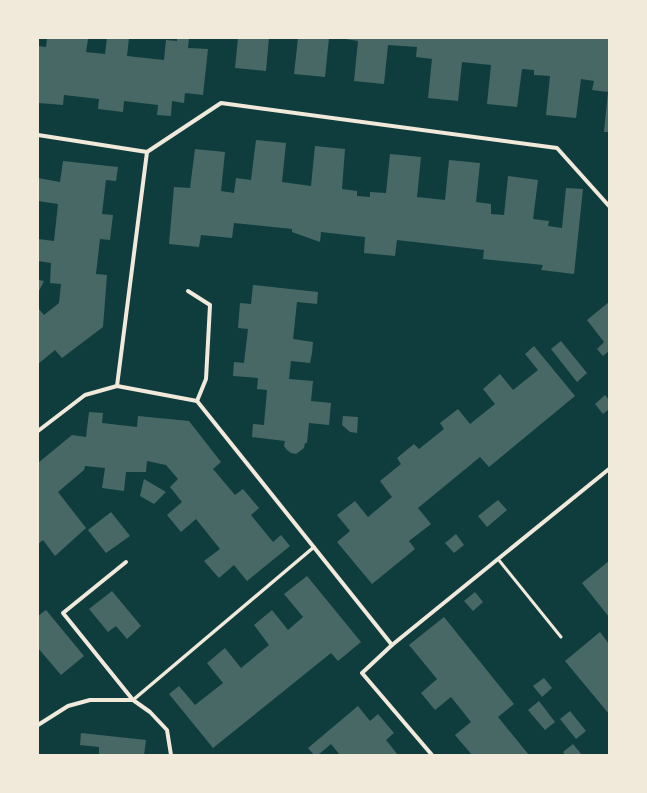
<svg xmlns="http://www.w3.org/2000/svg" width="647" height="793" font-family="Signika,sans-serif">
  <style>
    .building { fill: #486865 }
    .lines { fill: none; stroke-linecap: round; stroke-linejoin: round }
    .service { stroke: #f1e9da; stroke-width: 3 }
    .pedestrian { stroke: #f1e9da; stroke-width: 3.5 }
    .minor { stroke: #f1e9da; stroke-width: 4 }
  </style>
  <rect width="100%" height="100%" fill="#0f3d3e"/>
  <g class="building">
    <path d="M47 38 88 39 86 52 105 54 107 38H129L127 56 164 60 166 40 177 41V38H189L188 48 208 49 203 95 185 93 184 103 172 101 171 116 157 115 158 105 124 101 123 112 98 109 99 99 64 95 63 105 39 103 38 46 46 47Z"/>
    <path d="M238 38H269L266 71 235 68Z"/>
    <path d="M298 38H329L325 77 294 74Z"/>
    <path d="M339 38H609V132H604L608 92 592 90 594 81 581 79 576 118 546 115 550 76 534 75V70L522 69 517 107 487 104 491 65 462 62 458 101 428 98 432 59 416 57 417 47 388 45 384 84 354 81 358 41Z"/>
    <path d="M256 140 286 143 282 182 311 186 315 146 345 149 342 189 357 191V196L370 197V192L386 193 390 154 421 157 417 197 445 200 449 160 480 163 476 202 491 204V214L504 215 508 176 538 180 533 219 549 221 548 226 562 228 566 188 583 189 574 274 541 270 543 265 483 259 484 250 397 240 395 256 364 253 365 237 321 232 320 242 292 232V229L234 223 232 238 201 235 199 247 169 244 174 187 190 188 195 149 225 152 221 191 234 193 236 178 251 180Z"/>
    <path d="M63 161 118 167 116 181 106 180 102 214 113 215 110 240 100 239 96 274 107 275 103 327 62 358 55 350 38 364V308L44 315 59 303 61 284 50 283 51 263 38 261V239L54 241 58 204 38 201V178L60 182Z"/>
    <path d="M38 280 44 281 38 293Z"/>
    <path d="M253 285 318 292 317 304 297 302 293 339 313 342 312 353 310 363 291 361 289 379 313 381 311 401 331 403 329 425 309 423 307 443H305L304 448 296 454 291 453 287 450 284 446 285 441 252 437 253 424 264 425 267 390 257 389 258 378 233 376 234 362 244 363 248 329 238 328 240 303 251 304Z"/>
    <path d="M609 302V351L603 356 597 349 604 342 587 320Z"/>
    <path d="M561 341 587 373 577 382 551 349Z"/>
    <path d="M534 346 575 396 489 467 480 457 418 508 431 524 409 541 415 549 372 584 337 542 350 531 337 515 355 501 368 517 392 497 380 481 401 464 397 458 414 444 419 449 444 429 440 423 458 409 470 424 495 404 483 389 500 374 513 390 538 370 525 354Z"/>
    <path d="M605 395 609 400V409L603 414 595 404Z"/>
    <path d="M89 412 103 413 102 423 137 427 138 416 189 421 221 462 213 469 235 495 243 489 259 508 251 515 273 542 281 535 290 546 247 581 234 565 219 578 204 561 220 549 196 519 181 532 167 515 182 502 170 487 178 479 166 465 147 461 146 472H126L124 491 102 488 105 468 85 466 84 470 58 492 86 528 55 556 43 540 38 544V463L72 435 86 437Z"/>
    <path d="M343 416 358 417 357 433 350 432 342 425Z"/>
    <path d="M144 479 166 492 154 504 140 496Z"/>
    <path d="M498 500 507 510 487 527 478 516Z"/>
    <path d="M111 512 130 536 106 553 88 530Z"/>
    <path d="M456 534 464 545 454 553 445 543Z"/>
    <path d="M609 561V617L582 583Z"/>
    <path d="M307 576 361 642 338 661 331 653 213 748 169 694 179 686 195 705 223 683 207 663 225 648 241 668 269 645 254 625 272 610 288 630 303 617 284 594Z"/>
    <path d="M112 591 141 626 127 639 116 626 108 632 89 609Z"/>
    <path d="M475 592 483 602 473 611 464 601Z"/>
    <path d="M46 610 84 656 61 675 38 648V616Z"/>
    <path d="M444 617 514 704 498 717 529 755H472L455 735 471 722 451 697 435 710 421 693 437 679 409 645Z"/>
    <path d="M600 632 609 644V714L565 661Z"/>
    <path d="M544 678 552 688 542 697 533 686Z"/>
    <path d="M539 701 555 722 545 730 528 710Z"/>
    <path d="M358 706 370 721 378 714 394 733 386 740 398 755H340L331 744 318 755H314L308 748Z"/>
    <path d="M570 711 586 731 576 739 560 719Z"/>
    <path d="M81 733 146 740 144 755H99V747L80 745Z"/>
    <path d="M573 744 582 755H565L563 752Z"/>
  </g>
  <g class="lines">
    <path class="service" d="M498 559 561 637"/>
    <path class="pedestrian" d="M133 700 314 547"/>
    <g class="minor">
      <path d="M38 135 147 152 221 103 557 148 609 206"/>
      <path d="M188 291 210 305 206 379 197 401"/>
      <path d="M117 386 197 401 392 645"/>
      <path d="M38 431 85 395 117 386 147 152"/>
      <path d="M126 562 63 613 133 700"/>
      <path d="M38 725 68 706 90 700H133L150 712 167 730 171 755"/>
      <path d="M432 755 362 673 392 645 609 469"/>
    </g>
  </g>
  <rect width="647" height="793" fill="none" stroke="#f1e9da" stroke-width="78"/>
</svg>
